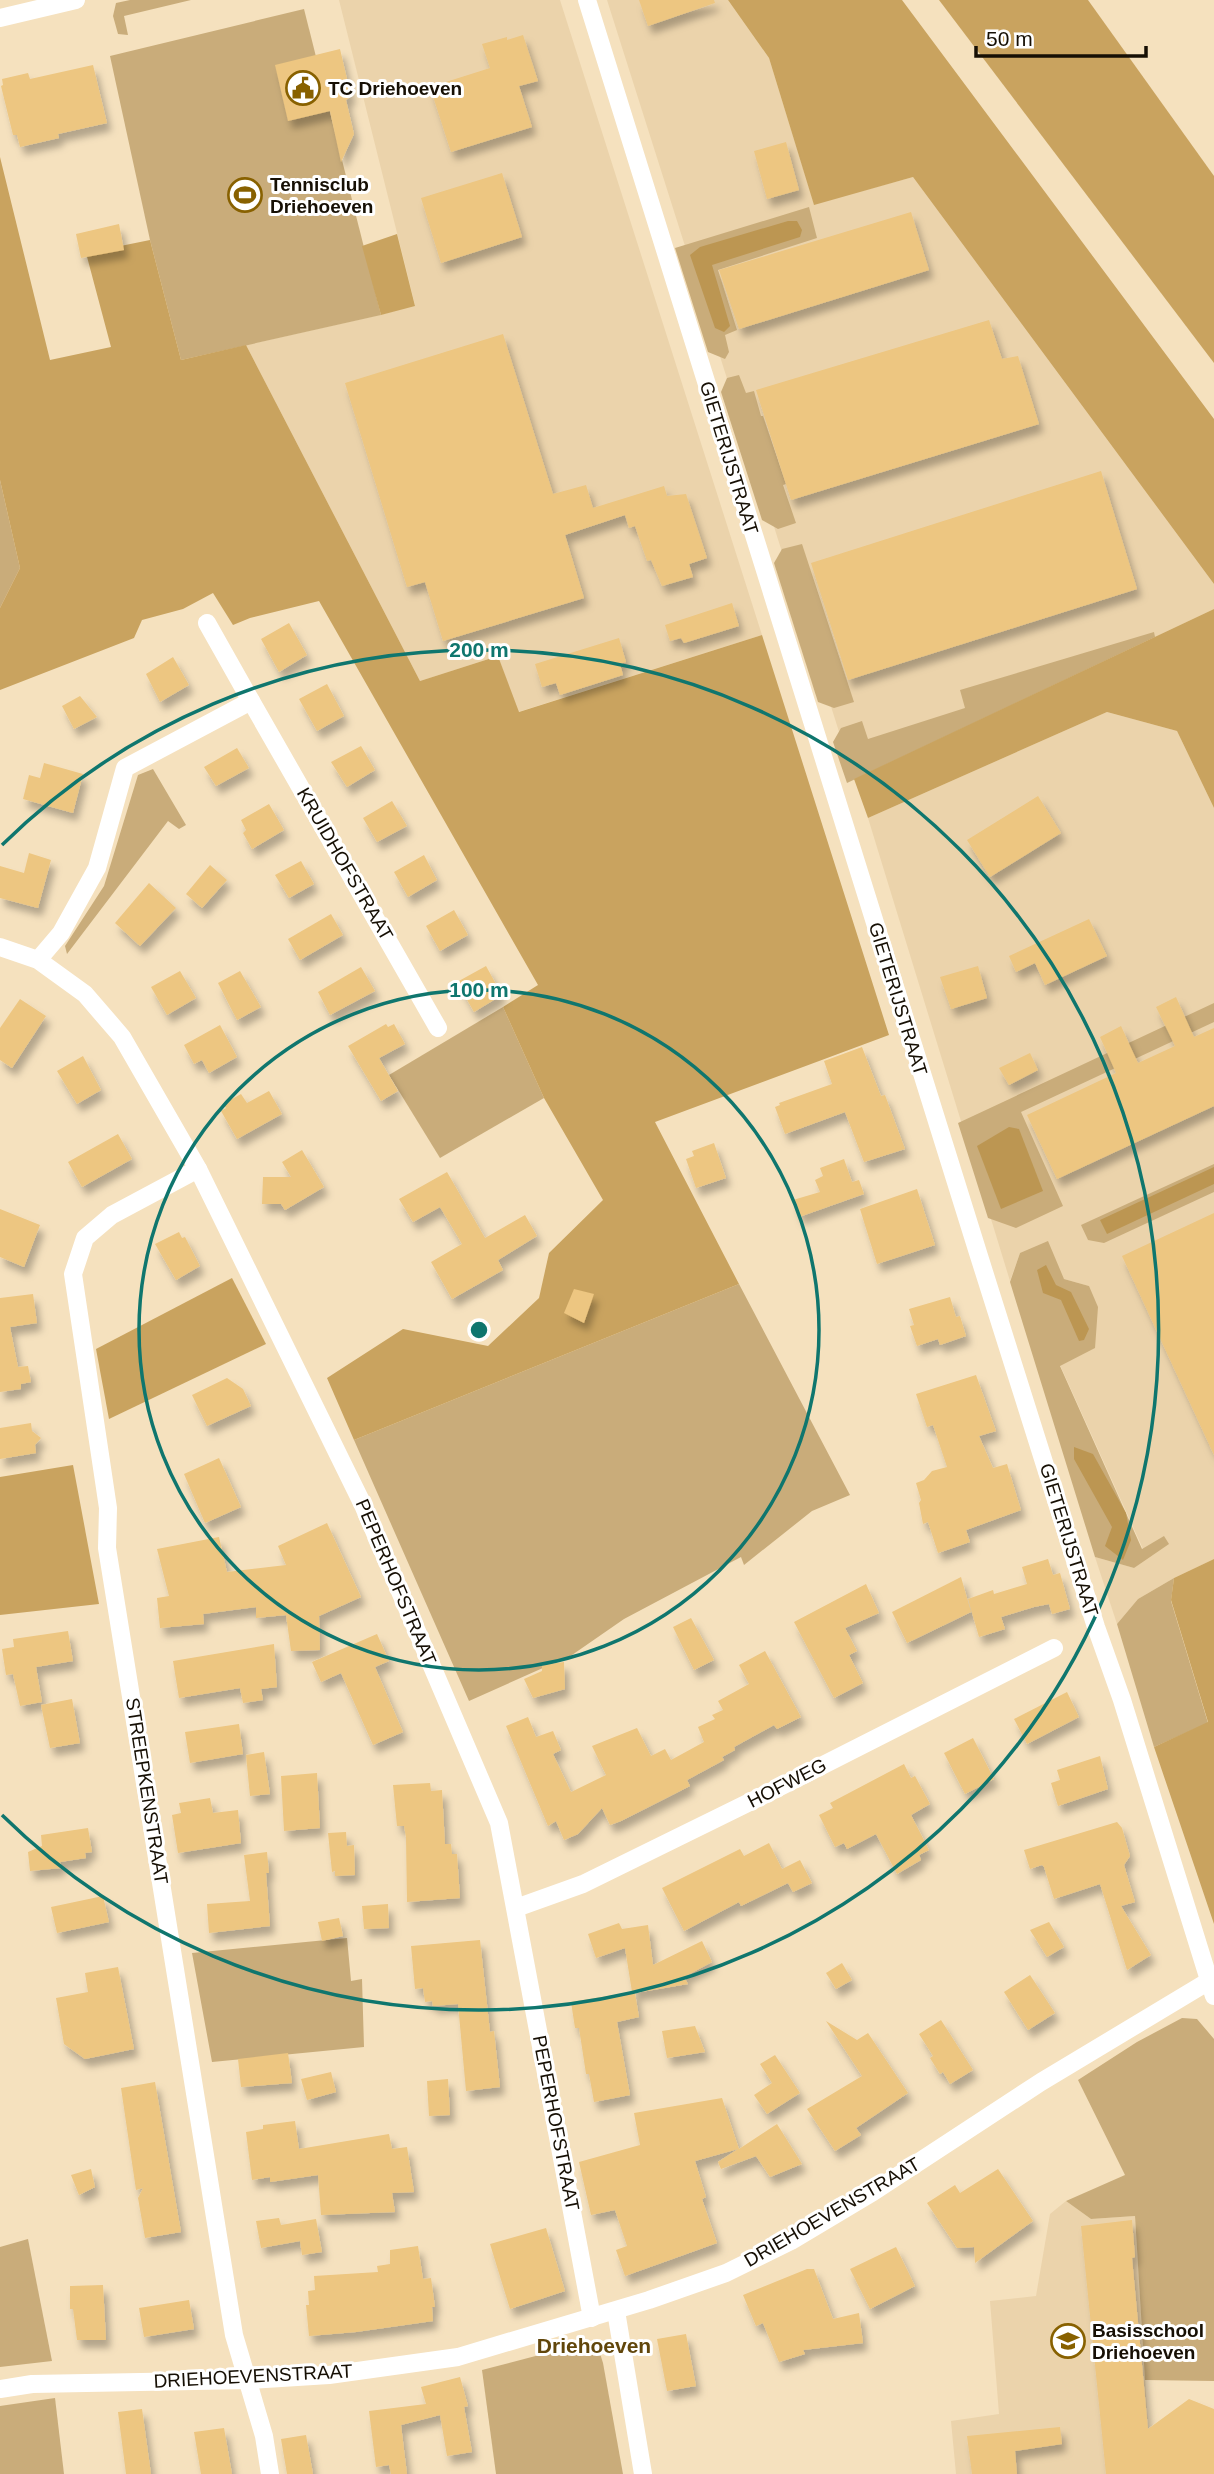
<svg xmlns="http://www.w3.org/2000/svg" width="1214" height="2474" font-family="Helvetica,sans-serif">
  <style>
    .built { fill: #ebd3ab }
    .green { fill: #c9ac7a }
    .forest { fill: #c9a35f }
    .water { fill: #bc9652 }
    .building { fill: #edc681; filter: url(#shadow) }
    .lines { fill: none; stroke-linecap: round; stroke-linejoin: round }
    .minor { stroke: #fff; stroke-width: 18 }
    .ring { fill: none; stroke: #0f766e; stroke-width: 3.5 }
    .labels { text-anchor: middle; dominant-baseline: central; stroke-width: 6; stroke-linejoin: round; paint-order: stroke }
    .poi-label { font-size: 19px; font-weight: bold; fill: #160f04; stroke: #fff; text-anchor: start }
    .street-label { font-size: 19px; fill: #160f04; stroke: #fff }
    .neighbourhood-label { font-size: 21px; font-weight: bold; fill: #61460b; stroke: #fff }
    .centre { fill: #0f766e; stroke: #fff; stroke-width: 3.5 }
    .ring-label { font-size: 21px; text-anchor: middle; font-weight: bold; fill: #0f766e; stroke: #fff; stroke-width: 6; stroke-linejoin: round; paint-order: stroke }
  </style>
  <defs>
    <filter id="shadow"><feDropShadow dx="4.5" dy="8" stdDeviation="3.5" flood-color="#0004"/></filter>
  </defs>
  <rect width="100%" height="100%" fill="#f5e1be"/>
  <g class="built">
    <path d="M339 0H560L762 635 518 712 498 656 420 681 246 345 384 314 415 305Z"/>
    <path d="M607 0H728L769 58 814 204 913 177 1214 584V609L854 779Z"/>
    <path d="M1107 712 1177 731 1214 808V1559L1174 1578 1138 1599 1117 1624 1095 1557 1134 1568 1147 1557 1164 1537 1143 1549 1060 1365 1089 1286 1064 1279 1020 1253 1010 1281 868 818Z"/>
    <path d="M1066 2201 1091 2219 1135 2216 1151 2474H956L951 2421 999 2414 990 2301 1036 2296 1050 2214Z"/>
  </g>
  <g class="green">
    <path d="M130 0H191L124 16 128 35 118 34 113 16 116 3Z"/>
    <path d="M304 9 381 315 181 360 150 240 110 56Z"/>
    <path d="M809 207 817 238 718 270 737 330 725 335 729 352 725 359 708 352 675 248Z"/>
    <path d="M739 375 746 393 754 391 761 416H763L786 484 783 485 796 523 778 529 762 520 721 392 727 378Z"/>
    <path d="M0 480 20 568 0 608Z"/>
    <path d="M802 544 854 702 834 708 818 702 774 563 782 549Z"/>
    <path d="M1154 632 1155 637 847 783 833 742 841 728 862 721 868 739 965 708 960 690Z"/>
    <path d="M153 769 186 825 179 829 168 821 67 954 65 946 104 886 138 775Z"/>
    <path d="M1214 1003V1022L1021 1112 1063 1206 1016 1228 988 1218 958 1123Z"/>
    <path d="M503 1007 544 1098 440 1158 389 1075Z"/>
    <path d="M1214 1164V1192L1104 1243 1088 1240 1081 1225Z"/>
    <path d="M1048 1241 1064 1279 1089 1286 1098 1307 1095 1348 1060 1366 1142 1549 1164 1536 1169 1544 1134 1568 1095 1557 1010 1282 1020 1253Z"/>
    <path d="M739 1284 850 1495 812 1511 744 1565 741 1557 624 1619 572 1655 469 1701 354 1440Z"/>
    <path d="M1174 1578 1171 1601 1208 1723 1154 1747 1117 1624 1138 1599Z"/>
    <path d="M347 1938 351 1981 362 1979 364 2047 212 2062 192 1953Z"/>
    <path d="M1182 2018 1197 2019 1214 2039V2381L1145 2380 1135 2216 1091 2219 1066 2201 1125 2175 1078 2080 1137 2042Z"/>
    <path d="M28 2239 52 2361 0 2367V2247Z"/>
    <path d="M585 2343 599 2350 603 2363 623 2474H496L482 2370Z"/>
    <path d="M55 2398 64 2474H0V2406Z"/>
  </g>
  <g class="forest">
    <path d="M728 0H902L1214 419V584L913 177 814 205 769 58Z"/>
    <path d="M939 0H1088L1214 176V363Z"/>
    <path d="M0 157 50 360 111 347 86 253 150 240 181 360 246 345 420 681 498 656 519 712 762 635 889 1035 655 1122 739 1284 354 1440 327 1378 403 1329 488 1346 539 1298 549 1253 603 1200 544 1098 503 1007 538 985 319 601 250 618 233 625 213 593 183 609 142 620 134 638 0 690V608L20 568 0 480Z"/>
    <path d="M397 234 415 306 381 315 362 246Z"/>
    <path d="M1214 609V808L1177 731 1107 712 868 818 854 779Z"/>
    <path d="M232 1278 266 1344 109 1419 96 1349Z"/>
    <path d="M73 1465 99 1604 0 1615V1477Z"/>
    <path d="M1214 1559V1924L1154 1747 1208 1722 1171 1600 1174 1578Z"/>
  </g>
  <g class="water">
    <path d="M788 221H797L802 230 800 237 712 265 730 326 724 332 715 328 690 255 700 247Z"/>
    <path d="M1009 1127 1019 1129 1043 1191 1001 1209 977 1146Z"/>
    <path d="M1214 1167V1184L1107 1234 1100 1220Z"/>
    <path d="M1046 1265 1056 1285 1071 1292 1089 1329 1084 1340 1079 1341 1061 1300 1043 1293 1037 1270Z"/>
    <path d="M1074 1447 1093 1454 1126 1513 1131 1540 1123 1560 1105 1546 1112 1527 1074 1459Z"/>
  </g>
  <g class="building">
    <path d="M639 0H714L715 3 648 26Z"/>
    <path d="M523 35 538 81 519 86 532 127 451 152 430 87 490 68 482 44 507 37V40Z"/>
    <path d="M340 49 351 96 346 100 354 134 341 162 330 111 288 121 275 65Z"/>
    <path d="M93 65 107 123 58 134 59 138 20 147 17 135H13L1 86 3 85 2 79 28 73 30 79Z"/>
    <path d="M786 142 799 190 767 199 754 151Z"/>
    <path d="M502 173 522 237 441 263 421 198Z"/>
    <path d="M911 212 929 270 739 329 719 270Z"/>
    <path d="M119 224 124 250 81 258 76 234Z"/>
    <path d="M989 320 1002 359 1018 356 1039 424 791 500 756 390Z"/>
    <path d="M503 334 553 494 586 485 593 508 664 486 667 496 686 494 707 558 689 564 693 577 662 586 651 560 647 561 635 526 629 528 625 515 565 535 584 598 443 641 425 582 407 587 345 383Z"/>
    <path d="M1101 471 1137 589 848 680 811 563Z"/>
    <path d="M732 603 739 626 684 643 681 638 670 641 665 625Z"/>
    <path d="M289 623 307 655 279 672 261 639Z"/>
    <path d="M619 638 626 662 620 664 623 675 560 695 556 683 542 687 535 664Z"/>
    <path d="M173 657 189 685 160 702 146 674Z"/>
    <path d="M327 684 344 716 317 731 299 699Z"/>
    <path d="M80 696 97 717 74 729 62 706Z"/>
    <path d="M361 746 375 770 347 787 331 762Z"/>
    <path d="M237 748 249 768 216 786 204 767Z"/>
    <path d="M44 763 83 774 73 813 23 799 29 775 40 778Z"/>
    <path d="M1038 796 1061 833 990 877 967 840Z"/>
    <path d="M392 801 407 826 377 842 363 818Z"/>
    <path d="M269 804 284 830 252 849 243 833 246 830 241 820Z"/>
    <path d="M29 853 51 860 38 908 0 898V866L24 873Z"/>
    <path d="M424 855 437 880 408 897 394 872Z"/>
    <path d="M301 861 314 884 289 898 275 875Z"/>
    <path d="M210 865 227 880 202 908 186 894Z"/>
    <path d="M149 883 176 908 140 946 115 923Z"/>
    <path d="M454 910 468 935 440 951 426 926Z"/>
    <path d="M331 914 343 935 300 960 288 939Z"/>
    <path d="M1089 919 1107 956 1045 985 1035 963 1016 972 1009 956Z"/>
    <path d="M486 966 502 995 474 1012 457 982Z"/>
    <path d="M978 966 987 998 951 1009 940 977Z"/>
    <path d="M361 967 375 991 330 1015 318 992Z"/>
    <path d="M180 971 196 998 167 1015 151 987Z"/>
    <path d="M240 971 261 1007 237 1020 218 983Z"/>
    <path d="M1176 997 1194 1037 1214 1028V1106L1057 1179 1027 1115 1116 1073 1100 1037 1121 1026 1138 1063 1175 1046 1156 1007Z"/>
    <path d="M20 999 46 1016 12 1068 0 1060V1028Z"/>
    <path d="M386 1024 388 1027 394 1024 405 1044 379 1058 398 1091 381 1101 348 1046Z"/>
    <path d="M220 1025 237 1057 209 1073 202 1060 194 1064 184 1045Z"/>
    <path d="M862 1047 881 1096 885 1095 905 1149 864 1162 845 1112 785 1134 775 1107 780 1105 779 1103 832 1084 824 1061Z"/>
    <path d="M1030 1053 1038 1070 1009 1085 999 1068Z"/>
    <path d="M83 1056 101 1090 77 1104 57 1071Z"/>
    <path d="M269 1091 282 1114 237 1139 221 1111 226 1108 223 1104 241 1094 247 1103Z"/>
    <path d="M118 1134 132 1159 82 1187 68 1162Z"/>
    <path d="M714 1143 726 1178 696 1188 686 1159 694 1156 692 1151Z"/>
    <path d="M302 1150 324 1187 285 1210 281 1204H262L263 1177H291L282 1162Z"/>
    <path d="M844 1159 852 1182 859 1180 864 1194 799 1217 793 1200 820 1192 815 1180 823 1176 820 1168Z"/>
    <path d="M447 1172 485 1238 525 1215 537 1236 498 1260 503 1270 452 1299 431 1262 462 1244 440 1207 413 1222 399 1199Z"/>
    <path d="M917 1189 935 1245 877 1264 860 1209Z"/>
    <path d="M0 1209 40 1225 24 1267 0 1257Z"/>
    <path d="M1214 1213V1455L1122 1256Z"/>
    <path d="M179 1232 182 1238 185 1237 200 1266 176 1280 155 1244Z"/>
    <path d="M574 1289 594 1294 584 1323 564 1313Z"/>
    <path d="M33 1294 37 1323 10 1327 18 1367 28 1366 31 1382 21 1384V1389L0 1392V1298Z"/>
    <path d="M950 1297 956 1317 960 1316 966 1336 940 1345 938 1339 917 1346 910 1326 914 1325 909 1309Z"/>
    <path d="M976 1375 996 1431 979 1436 993 1468 1007 1464 1021 1510 966 1530 970 1542 938 1553 928 1522 923 1524 919 1503 921 1500 916 1483 924 1480 932 1471 947 1467 933 1425 927 1427 916 1394Z"/>
    <path d="M227 1378 243 1389 251 1406 207 1426 192 1395Z"/>
    <path d="M31 1423 32 1431 41 1438 35 1445 36 1453 0 1459V1428Z"/>
    <path d="M219 1458 241 1507 205 1523 184 1474Z"/>
    <path d="M327 1523 361 1597 319 1616 320 1650 291 1651 286 1615 256 1618V1607L203 1614 204 1624 160 1628 157 1598 169 1596 157 1549 219 1537 227 1572 286 1565 278 1546Z"/>
    <path d="M1048 1559 1053 1575 1060 1573 1070 1609 1052 1614 1049 1604 1034 1607 1001 1617 1005 1629 979 1637 968 1599 993 1590 994 1594 1027 1584 1022 1567Z"/>
    <path d="M961 1577 971 1612 907 1643 892 1612Z"/>
    <path d="M866 1584 879 1613 845 1628 857 1651 849 1655 863 1683 834 1698 794 1622Z"/>
    <path d="M691 1618 714 1660 694 1670 673 1627Z"/>
    <path d="M68 1631 73 1661 36 1667 42 1702 20 1706 13 1674 6 1675 2 1649 14 1647 13 1639Z"/>
    <path d="M377 1634 389 1661 375 1667 403 1732 373 1745 341 1673 321 1682 312 1662Z"/>
    <path d="M274 1644 277 1687 261 1689 263 1700 243 1703 240 1688 179 1698 173 1661Z"/>
    <path d="M765 1651 801 1717 777 1729 774 1725 734 1747 735 1750 722 1757 724 1760 687 1780 690 1786 621 1821 610 1825 602 1808 578 1834 564 1840 556 1821 548 1826 506 1726 528 1717 536 1737 553 1731 561 1750 553 1754 571 1792 606 1775 592 1746 637 1728 651 1756 665 1749 671 1760 704 1742 698 1727 715 1719 712 1715 723 1710 718 1701 749 1684 739 1665Z"/>
    <path d="M564 1662 565 1689 533 1698 524 1679 542 1671V1665Z"/>
    <path d="M1067 1692 1079 1717 1027 1744 1014 1719Z"/>
    <path d="M72 1699 80 1743 50 1748 41 1705Z"/>
    <path d="M239 1724 243 1754 190 1763 185 1732Z"/>
    <path d="M973 1738 994 1779 965 1794 944 1753Z"/>
    <path d="M264 1752 270 1794 250 1796 246 1755Z"/>
    <path d="M1100 1756 1108 1789 1058 1806 1051 1783 1060 1780 1057 1770Z"/>
    <path d="M904 1764 911 1778 915 1776 930 1804 911 1815 929 1850 919 1855 921 1860 897 1874 876 1834 847 1849 844 1843 835 1847 819 1815 833 1808 830 1803Z"/>
    <path d="M317 1773 320 1828 284 1831 281 1776Z"/>
    <path d="M430 1783 431 1791 442 1790 445 1844H451L452 1854H457L460 1898 407 1902 406 1837 404 1826H397L393 1785Z"/>
    <path d="M210 1798 213 1813 238 1810 241 1843 178 1853 172 1815 181 1813 179 1803Z"/>
    <path d="M1117 1822 1122 1828 1130 1856 1124 1865 1135 1902 1121 1906 1151 1955 1127 1970 1100 1884 1054 1899 1044 1867 1042 1865 1030 1869 1024 1850Z"/>
    <path d="M88 1828 92 1852 85 1853 86 1858 60 1862 61 1868 30 1871 28 1852 42 1846 41 1835Z"/>
    <path d="M346 1832 347 1846 354 1845 355 1875 335 1876V1871L332 1872 328 1833Z"/>
    <path d="M769 1843 782 1869 800 1860 812 1883 793 1892 788 1883 741 1906 739 1902 684 1931 662 1888 740 1849 744 1856Z"/>
    <path d="M267 1852 269 1873H266L270 1926 209 1933 207 1904 250 1901 244 1855Z"/>
    <path d="M103 1896 109 1922 57 1933 51 1907Z"/>
    <path d="M388 1904 389 1928 364 1929 362 1906Z"/>
    <path d="M339 1918 343 1936 322 1941 318 1922Z"/>
    <path d="M1049 1922 1064 1947 1047 1957 1030 1930Z"/>
    <path d="M619 1923 622 1929 648 1925 653 1965 702 1941 712 1962 684 1977 688 1984 635 1993 639 2017 617 2022 630 2095 594 2102 589 2074H586L579 2028H575L571 2002 632 1992 625 1948 596 1958 588 1934Z"/>
    <path d="M480 1940 490 2032 494 2031 500 2087 466 2091 458 2004 433 2006 432 2001 425 2002 423 1988 415 1989 411 1946Z"/>
    <path d="M842 1963 852 1980 836 1989 826 1973Z"/>
    <path d="M118 1967 134 2049 85 2059 64 2044 56 1998 88 1992 85 1973Z"/>
    <path d="M1030 1975 1055 2013 1028 2030 1004 1992Z"/>
    <path d="M941 2020 973 2070 950 2084 943 2072 940 2074 930 2058 933 2056 919 2034Z"/>
    <path d="M826 2021 857 2040 868 2033 908 2093 856 2128 861 2135 835 2151 807 2109 862 2076Z"/>
    <path d="M695 2026 705 2052 667 2058 662 2031Z"/>
    <path d="M288 2053 292 2083 241 2087 238 2059Z"/>
    <path d="M775 2055 800 2093 767 2114 754 2095 772 2083 760 2064Z"/>
    <path d="M331 2072 336 2092 307 2100 301 2079Z"/>
    <path d="M448 2079 450 2115 429 2116 427 2081Z"/>
    <path d="M155 2082 181 2232 145 2238 138 2198 143 2188 136 2190 121 2088Z"/>
    <path d="M722 2098 739 2149 777 2124 802 2164 770 2177 756 2156 721 2169 718 2162 738 2149 695 2161 706 2197 702 2199 717 2243 625 2276 616 2250 627 2246 615 2210 591 2215 579 2162 640 2145 634 2113Z"/>
    <path d="M295 2121 299 2149 389 2134 392 2149 407 2147 414 2192 392 2193 395 2212 321 2215 318 2175 270 2182V2177L252 2180 246 2132 263 2129V2125Z"/>
    <path d="M91 2169 95 2187 79 2195 71 2175Z"/>
    <path d="M998 2169 1033 2221 975 2263 974 2247 957 2248 927 2203 955 2185 960 2193Z"/>
    <path d="M279 2218 281 2225 316 2219 322 2252 302 2255 300 2241 261 2248 256 2221Z"/>
    <path d="M1132 2220 1135 2257 1132 2258 1148 2429 1189 2399 1214 2409V2474H1106L1081 2226Z"/>
    <path d="M546 2228 565 2291 510 2309 490 2244Z"/>
    <path d="M418 2246 423 2279 431 2278 435 2307H432L433 2321 356 2332 309 2336 306 2305H309L308 2291 315 2290 314 2276 378 2272 377 2266 390 2264V2250Z"/>
    <path d="M896 2247 915 2286 870 2309 850 2269Z"/>
    <path d="M807 2269H814L833 2319 859 2313 863 2343 803 2350 805 2354 779 2362 763 2323 756 2326 743 2295Z"/>
    <path d="M103 2285 106 2340H77L73 2309H70V2286Z"/>
    <path d="M189 2300 194 2329 144 2337 139 2308Z"/>
    <path d="M686 2334 696 2386 667 2391 657 2339Z"/>
    <path d="M460 2377 468 2406 464 2407 472 2452 447 2456 440 2415 401 2425 407 2474H391L389 2465 376 2467 369 2411 426 2404 421 2387Z"/>
    <path d="M142 2409 151 2474H126L118 2412Z"/>
    <path d="M1060 2427 1062 2444 1015 2451 1017 2474H972L967 2436Z"/>
    <path d="M224 2428 232 2474H201L194 2432Z"/>
    <path d="M306 2435 313 2474H287L281 2439Z"/>
  </g>
  <g class="lines">
    <g class="minor">
      <path d="M587 0 979 1256 1096 1627 1122 1700 1214 1996"/>
      <path d="M0 18 76 0"/>
      <path d="M251 701 438 1028"/>
      <path d="M0 947 38 960 85 994 122 1037 198 1169 363 1505 499 1823 592 2318"/>
      <path d="M38 960 61 933 97 868 125 768 251 701 207 623"/>
      <path d="M198 1169 112 1215 85 1238 73 1274 108 1508 107 1548 234 2335 264 2436 270 2474"/>
      <path d="M516 1908 583 1884 766 1794 1054 1648"/>
      <path d="M616 2311 643 2474"/>
      <path d="M0 2389 32 2384 249 2380 329 2375 458 2357 649 2300 726 2273 791 2241 873 2192 1041 2082 1214 1978"/>
    </g>
  </g>
  <g class="ring">
    <circle cx="479" cy="1330" r="340"/>
    <path d="M2 845A680 680 0 1 1 2 1815"/>
  </g>
  <defs>
    <g id="civic-ring" transform="scale(1.75)"><circle r="9.5" fill="#fff" stroke="#886100" stroke-width="1.5"/><path d="M-.6-6.5H3V-4.5H.6V-3L4-1V1h2V6H-6V1h2V-1L-.6-3ZM-1.2 2.5V6h2.4V2.5Z" fill="#886100"/></g>
    <g id="stadium-ring" transform="scale(1.75)"><circle r="9.5" fill="#fff" stroke="#886100" stroke-width="1.5"/><path d="M0-5a6.5 5 0 1 0 0 10a6.5 5 0 1 0 0-10ZM-3.5-1.8h7v3.6h-7Z" fill="#886100"/></g>
    <g id="school-ring" transform="scale(1.75)"><circle r="9.5" fill="#fff" stroke="#886100" stroke-width="1.5"/><path d="M0-5L7-2L0 1L-7-2ZM-4 1L0 2.5L4 1V4Q0 6-4 4Z" fill="#886100"/></g>
  </defs>
  <g fill-rule="evenodd">
    <use href="#civic-ring" x="303" y="88"/>
    <use href="#stadium-ring" x="245" y="195"/>
    <use href="#school-ring" x="1068" y="2341"/>
  </g>
  <g class="labels">
    <g class="poi-label">
      <text x="328" y="88">TC Driehoeven</text>
      <text x="270" y="184">Tennisclub<tspan x="270" dy="22">Driehoeven</tspan></text>
      <text x="1092" y="2330">Basisschool<tspan x="1092" dy="22">Driehoeven</tspan></text>
    </g>
    <g class="street-label">
      <text transform="translate(729 458) rotate(73)">GIETERIJSTRAAT</text>
      <text transform="translate(345 864) rotate(60)">KRUIDHOFSTRAAT</text>
      <text transform="translate(898 999) rotate(73)">GIETERIJSTRAAT</text>
      <text transform="translate(1069 1540) rotate(73)">GIETERIJSTRAAT</text>
      <text transform="translate(396 1582) rotate(67)">PEPERHOFSTRAAT</text>
      <text transform="translate(787 1783) rotate(-27)">HOFWEG</text>
      <text transform="translate(147 1791) rotate(81)">STREEPKENSTRAAT</text>
      <text transform="translate(556 2123) rotate(79)">PEPERHOFSTRAAT</text>
      <text transform="translate(832 2212) rotate(-30)">DRIEHOEVENSTRAAT</text>
      <text transform="translate(253 2376) rotate(-3)">DRIEHOEVENSTRAAT</text>
    </g>
    <g class="neighbourhood-label">
      <text x="594" y="2345">Driehoeven</text>
    </g>
  </g>
  <circle cx="479" cy="1330" r="10" class="centre"/>
  <g class="ring-label">
    <text x="479" y="657">200 m</text>
    <text x="479" y="997">100 m</text>
  </g>
  <path d="M976 46v10h170v-10" fill="none" stroke="#160f04" stroke-width="3.5"/>
  <text x="986" y="46" font-size="21" fill="#160f04" stroke="#ffffff" stroke-width="5" paint-order="stroke">50 m</text>
</svg>
